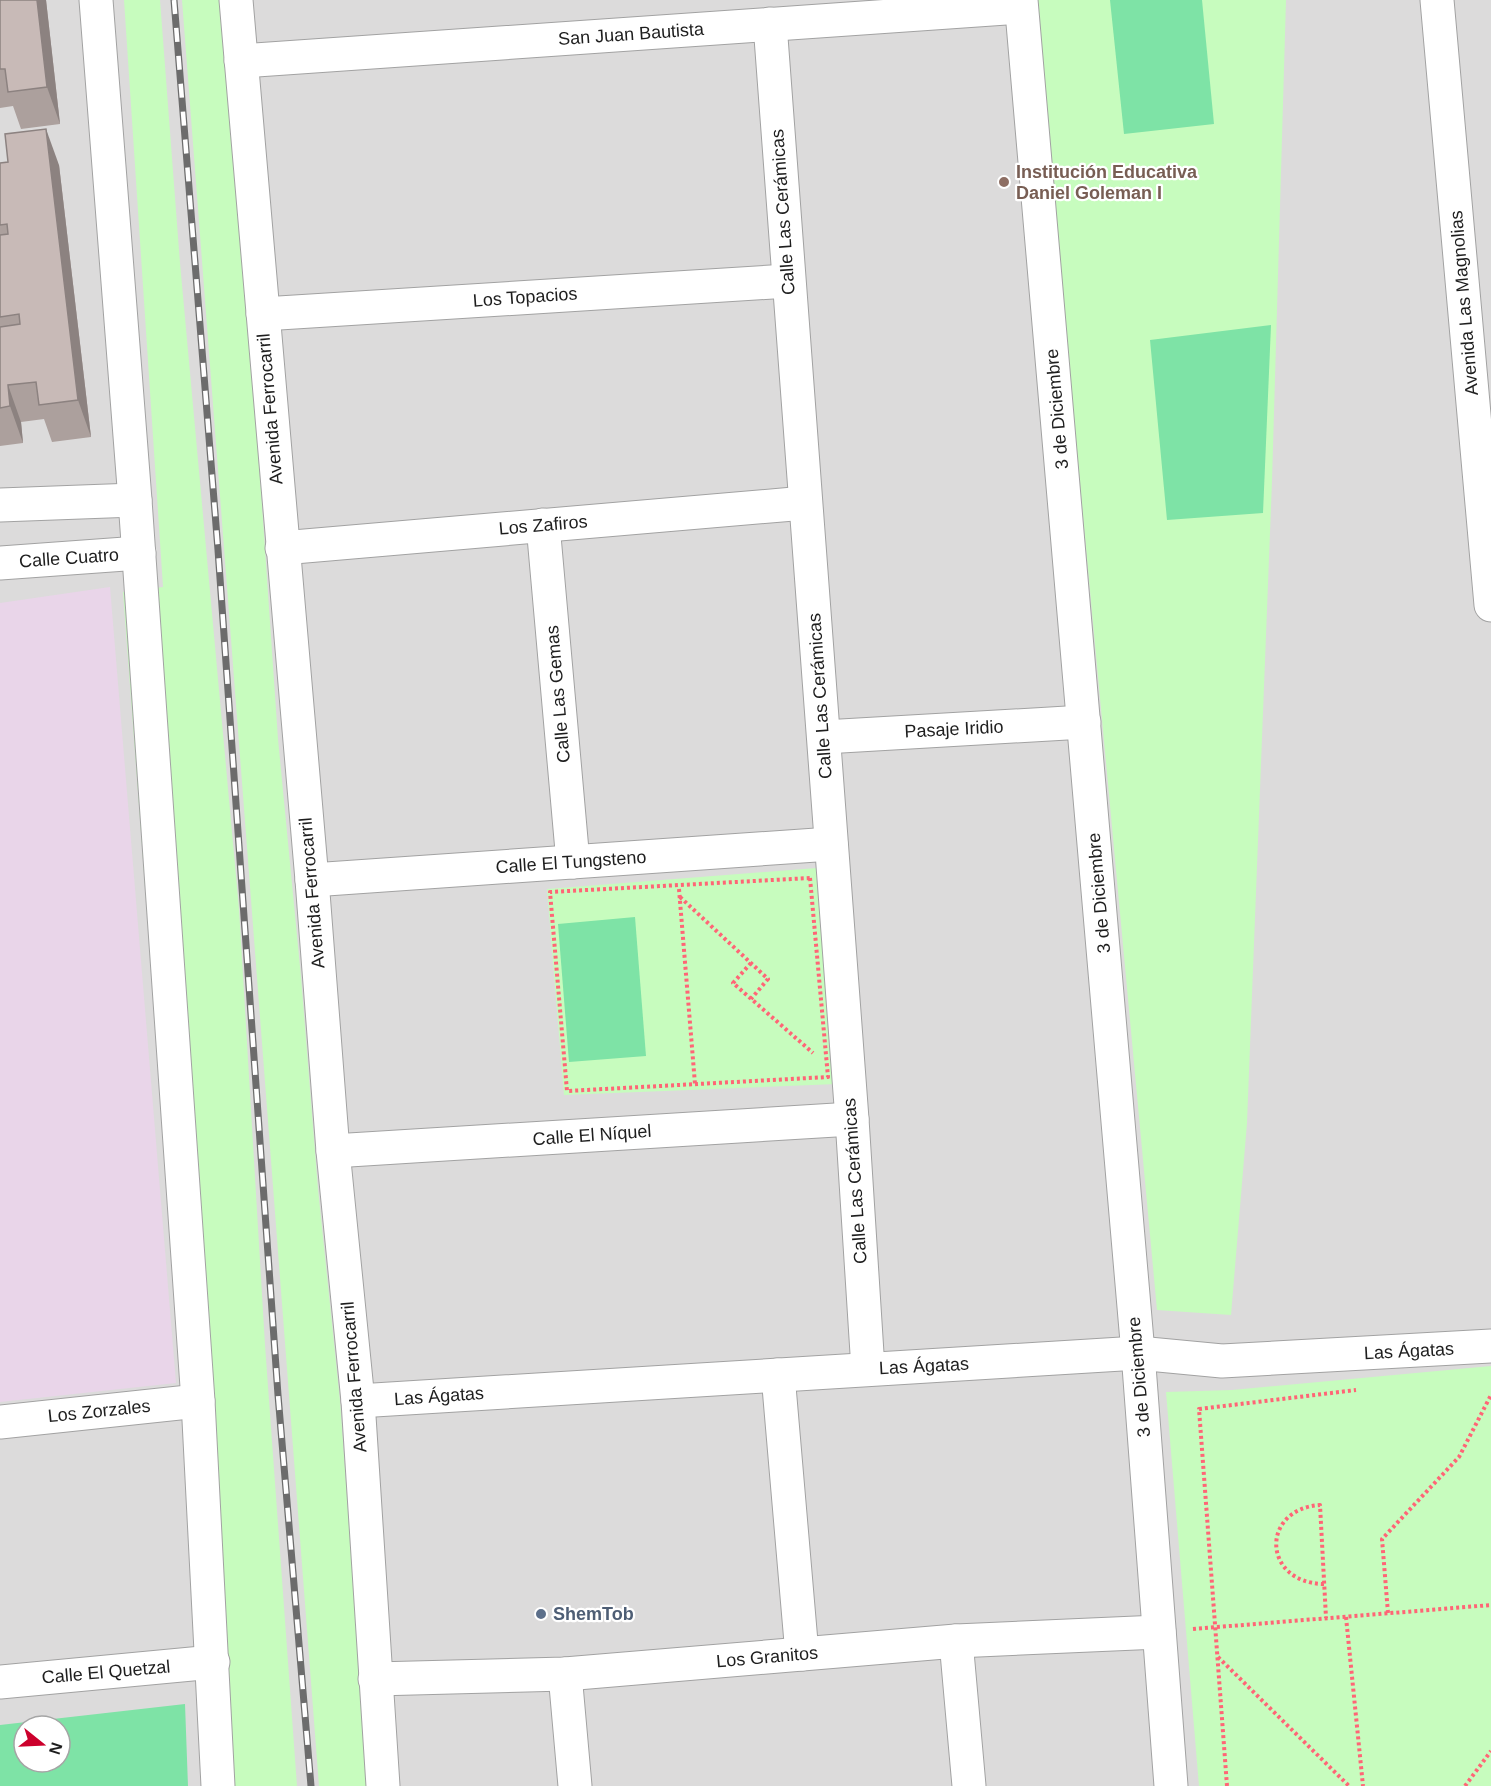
<svg xmlns="http://www.w3.org/2000/svg" width="1491" height="1786" font-family="Arial,sans-serif">
  <style>
    .residential { fill: #dcdbdb; fill-rule: evenodd }
    .industrial { fill: #e9d5e9 }
    .park { fill: #c7fcbe }
    .pitch { fill: #7ee3a6; fill-rule: evenodd }
    .lines { fill: none; stroke-linecap: round; stroke-linejoin: round }
    .minor-casing { stroke: #a2a2a2; stroke-width: 35 }
    .path { stroke: #ff6576; stroke-width: 4; stroke-dasharray: 3 3; stroke-linecap: butt }
    .minor { stroke: #fff; stroke-width: 33 }
    .rail-casing { stroke: #6c6c6c; stroke-width: 7 }
    .rail { stroke: #fff; stroke-width: 4.5; stroke-dasharray: 14; stroke-linecap: butt }
    .wall { fill: #aca09d }
    .shaded-wall { fill: #8c8280 }
    .building { fill: #c8bab7; stroke: #8c8280; stroke-width: 1.5 }
    .education-dot { fill: #8d6e63; stroke: #fff; stroke-width: 2 }
    .service-dot { fill: #5c6f8a; stroke: #fff; stroke-width: 2 }
    .labels { text-anchor: middle; dominant-baseline: central; stroke-width: 4.5; stroke-linejoin: round; paint-order: stroke }
    .street-label { font-size: 18px; fill: #1e1e1e; stroke: #fff }
    .education-label { font-size: 18px; font-weight: bold; fill: #785e54; stroke: #fff; text-anchor: start }
    .service-label { font-size: 18px; font-weight: bold; fill: #4e5e75; stroke: #fff; text-anchor: start }
  </style>
  <rect width="100%" height="100%" fill="#f0e9e4"/>
  <path class="residential" d="M0 0H1491V1786H0ZM24 1726H60V1762H24Z"/>
  <path class="industrial" d="M110 587 176 1383 0 1402V603Z"/>
  <g class="park">
    <path d="M124 0H160L180 263 239 909 265 1345 297 1786H231L182 1380 123 592 163 587Z"/>
    <path d="M182 0H223L261 491 278 739 301 977 318 1189 340 1401 368 1786H319Z"/>
    <path d="M1035 0H1286L1272 481 1247 1123 1231 1315 1157 1310Z"/>
    <path d="M817 868 837 1084 564 1095 547 889Z"/>
    <path d="M1491 1366V1786H1199L1166 1392 1232 1390Z"/>
  </g>
  <g class="pitch">
    <path d="M1110 0H1202L1214 124 1124 134Z"/>
    <path d="M1271 325 1263 513 1167 520 1150 340Z"/>
    <path d="M635 917 646 1056 569 1062 558 924Z"/>
    <path d="M185 1704 188 1786H0V1725ZM24 1726H60V1762H24Z"/>
  </g>
  <g class="lines">
    <g class="minor-casing">
      <g id="minor">
        <path d="M96 0 135 500 198 1401 218 1786"/>
        <path d="M236 0 312 880 333 1151 358 1401 383 1786"/>
        <path d="M1021 0 1138 1353 1171 1786"/>
        <path d="M1437 0 1491 605"/>
        <path d="M770 24 852 1119 868 1369"/>
        <path d="M241 61 1021 7"/>
        <path d="M263 314 788 281"/>
        <path d="M0 505 135 500"/>
        <path d="M543 525 573 862"/>
        <path d="M282 548 805 503"/>
        <path d="M0 563 139 553"/>
        <path d="M824 737 1084 722"/>
        <path d="M312 880 831 844"/>
        <path d="M333 1151 852 1119"/>
        <path d="M778 1375 802 1654"/>
        <path d="M358 1401 1138 1353 1222 1361 1491 1346"/>
        <path d="M0 1422 198 1401"/>
        <path d="M956 1641 969 1786"/>
        <path d="M565 1674 575 1786"/>
        <path d="M375 1679 565 1674 956 1641 1159 1632"/>
        <path d="M0 1682 213 1662"/>
      </g>
    </g>
    <g class="path">
      <path d="M810 878 828 1077 567 1091 550 892Z"/>
      <path d="M679 889 695 1084"/>
      <path d="M680 897 768 979 751 999"/>
      <path d="M751 963 733 983 813 1053"/>
      <path d="M1324 1584C1262 1583 1260 1509 1320 1505L1326 1618"/>
      <path d="M1388 1613 1382 1539 1459 1457 1491 1395"/>
      <path d="M1346 1617 1363 1786"/>
      <path d="M1193 1629 1491 1605"/>
      <path d="M1218 1657 1349 1786"/>
      <path d="M1227 1786 1199 1409 1356 1390"/>
      <path d="M1465 1786 1491 1751"/>
    </g>
    <use href="#minor" class="minor"/>
    <g class="rail-casing">
      <path id="rail" d="M174 0 218 550 278 1395 311 1786"/>
    </g>
    <use href="#rail" class="rail"/>
  </g>
  <g class="wall">
    <path d="M0 0H46L60 124 21 129 13 106 0 108Z"/>
    <path d="M0 163 59 165 91 437 52 442 44 419 21 422 23 443 0 446Z"/>
  </g>
  <g class="shaded-wall">
    <path d="M37 0H46L60 124 47 87Z"/>
    <path d="M46 129 59 165 91 437 78 400Z"/>
    <path d="M8 385 21 422 23 443 10 406Z"/>
  </g>
  <g class="building">
    <path d="M0 0H37L47 87 8 92 5 69H0Z"/>
    <path d="M46 129 78 400 39 405 36 382 8 385 10 406 0 408V327L20 324 19 314 0 317V235L8 234 7 224 0 225V163L8 162 5 134Z"/>
  </g>
  <circle class="education-dot" cx="1004" cy="182" r="6"/>
  <circle class="service-dot" cx="541" cy="1614" r="6"/>
  <g class="labels">
    <g class="street-label">
      <text transform="translate(631 34) rotate(-4)">San Juan Bautista</text>
      <text transform="translate(783 212) rotate(-94)">Calle Las Cerámicas</text>
      <text transform="translate(525 297) rotate(-4)">Los Topacios</text>
      <text transform="translate(1464 303) rotate(-95)">Avenida Las Magnolias</text>
      <text transform="translate(270 409) rotate(-95)">Avenida Ferrocarril</text>
      <text transform="translate(1057 409) rotate(-95)">3 de Diciembre</text>
      <text transform="translate(543 525) rotate(-5)">Los Zafiros</text>
      <text transform="translate(69 558) rotate(-4)">Calle Cuatro</text>
      <text transform="translate(558 694) rotate(-95)">Calle Las Gemas</text>
      <text transform="translate(820 696) rotate(-94)">Calle Las Cerámicas</text>
      <text transform="translate(954 729) rotate(-3)">Pasaje Iridio</text>
      <text transform="translate(571 862) rotate(-4)">Calle El Tungsteno</text>
      <text transform="translate(312 893) rotate(-95)">Avenida Ferrocarril</text>
      <text transform="translate(1099 893) rotate(-95)">3 de Diciembre</text>
      <text transform="translate(592 1135) rotate(-4)">Calle El Níquel</text>
      <text transform="translate(855 1181) rotate(-94)">Calle Las Cerámicas</text>
      <text transform="translate(1409 1351) rotate(-3)">Las Ágatas</text>
      <text transform="translate(924 1366) rotate(-3)">Las Ágatas</text>
      <text transform="translate(354 1377) rotate(-95)">Avenida Ferrocarril</text>
      <text transform="translate(1139 1377) rotate(-95)">3 de Diciembre</text>
      <text transform="translate(439 1396) rotate(-4)">Las Ágatas</text>
      <text transform="translate(99 1411) rotate(-6)">Los Zorzales</text>
      <text transform="translate(767 1657) rotate(-5)">Los Granitos</text>
      <text transform="translate(106 1672) rotate(-5)">Calle El Quetzal</text>
    </g>
    <g class="education-label">
      <text x="1016" y="172">Institución Educativa<tspan x="1016" dy="21">Daniel Goleman I</tspan></text>
    </g>
    <g class="service-label">
      <text x="553" y="1614">ShemTob</text>
    </g>
  </g>
  <g transform="translate(42 1744) rotate(108)"><circle r="28" fill="#ffffff" stroke="#a5a5a5" stroke-width="1.5"/>
  <path d="M0-4.5L10 22L0 15L-10 22Z" fill="#cc002c"/>
  <text y="-9" font-size="16" font-weight="bold" text-anchor="middle" fill="#1e1e1e">N</text>
  </g>
</svg>
